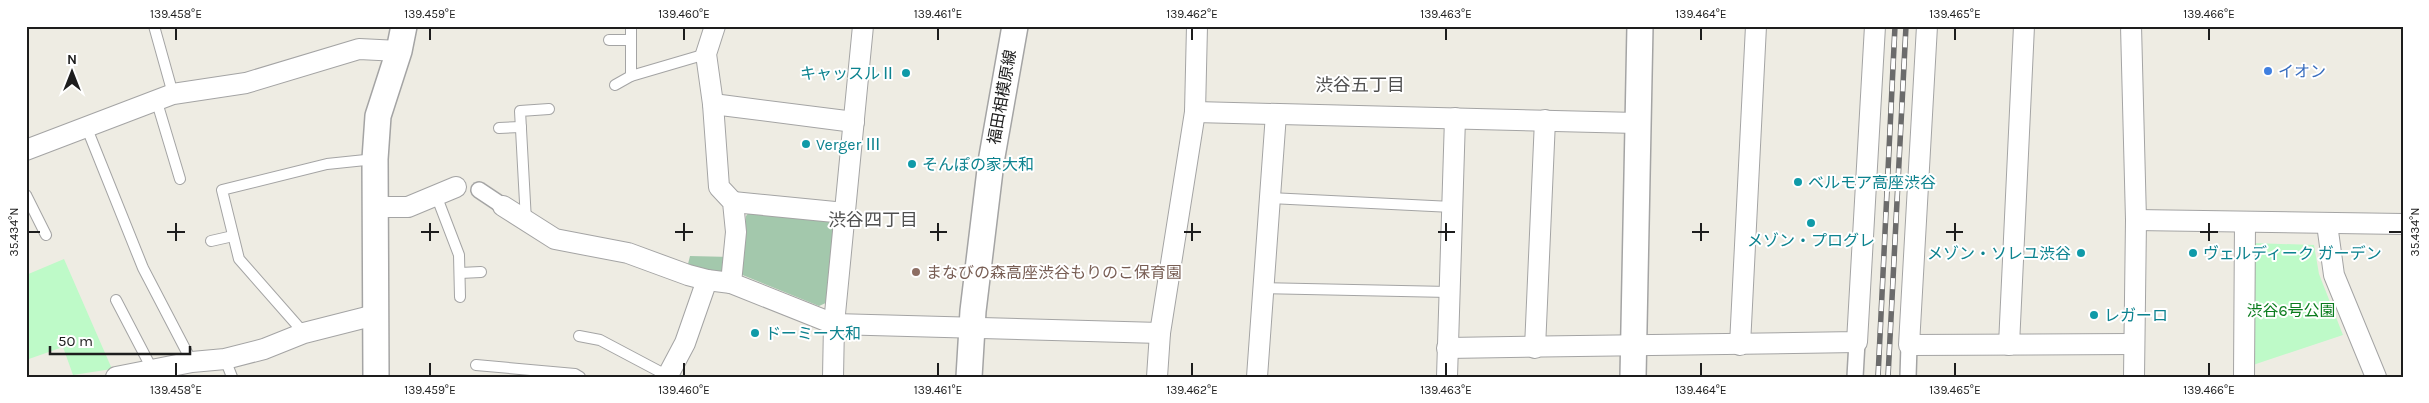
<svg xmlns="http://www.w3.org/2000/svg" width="2429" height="403" font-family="Karla,'Noto Sans JP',sans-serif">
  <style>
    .cemetery { fill: #a3c8ac }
    .park { fill: #befac8 }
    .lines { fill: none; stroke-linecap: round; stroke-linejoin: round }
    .service-casing { stroke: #a4a4a4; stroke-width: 12 }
    .pedestrian-casing { stroke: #a4a4a4; stroke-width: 18 }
    .minor-casing { stroke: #a4a4a4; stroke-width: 22 }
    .tertiary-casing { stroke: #a4a4a4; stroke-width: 28 }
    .service { stroke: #fff; stroke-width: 10 }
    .pedestrian { stroke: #fff; stroke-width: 15 }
    .minor { stroke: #fff; stroke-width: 20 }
    .tertiary { stroke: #fff; stroke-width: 25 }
    .rail-casing { stroke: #6b6b6b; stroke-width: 5.5 }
    .rail { stroke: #fff; stroke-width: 4; stroke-dasharray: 11; stroke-linecap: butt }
    .ticks { fill: none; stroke: #1d1d1d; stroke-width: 2 }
    .shop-dot { fill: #3f7fe0; stroke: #fff; stroke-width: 2 }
    .culture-dot { fill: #0f9aa8; stroke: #fff; stroke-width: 2 }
    .education-dot { fill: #8d6e63; stroke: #fff; stroke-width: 2 }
    .labels { text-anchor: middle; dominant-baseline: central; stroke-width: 4; stroke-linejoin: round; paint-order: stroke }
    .shop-label { font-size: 16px; fill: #366cbe; stroke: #fff; text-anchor: start }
    .culture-label { font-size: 16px; fill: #0d838f; stroke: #fff; text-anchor: start }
    .street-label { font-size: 16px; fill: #1d1d1d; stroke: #fff }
    .education-label { font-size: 16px; fill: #785e54; stroke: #fff; text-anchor: start }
    .park-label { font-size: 16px; fill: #0a7c1d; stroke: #fff }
    .neighbourhood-label { font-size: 18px; fill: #505050; stroke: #fff }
    .neatline { fill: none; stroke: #1d1d1d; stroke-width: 2 }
    .ticks-label { font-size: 12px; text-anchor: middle; fill: #1d1d1d }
  </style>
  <rect width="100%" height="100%" fill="#eeece3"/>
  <g class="cemetery">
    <path d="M750 211 829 219 836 228 828 302 819 306 740 274 746 216Z"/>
    <path d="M690 256 731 257 729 275 687 268Z"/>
  </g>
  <g class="park">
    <path d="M2252 243 2314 245 2319 274 2343 335 2250 366Z"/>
    <path d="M64 259 112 369 73 375 63 347 26 360V275Z"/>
  </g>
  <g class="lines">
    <g class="service-casing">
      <g id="service">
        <path d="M154 26 173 94"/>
        <path d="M609 40H631"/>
        <path d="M631 76V26"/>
        <path d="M615 85 631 76 706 54"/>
        <path d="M156 99 180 179"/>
        <path d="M86 126 143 268 192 362"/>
        <path d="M499 128 521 127"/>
        <path d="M26 195 46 235"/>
        <path d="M436 195 459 255 460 297"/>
        <path d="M1270 198 1452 207"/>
        <path d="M526 221 520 111 549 109"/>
        <path d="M211 241 233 236"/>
        <path d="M460 273 481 272"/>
        <path d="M1263 288 1449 292"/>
        <path d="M116 300 152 369"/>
        <path d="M304 333 239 259 222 190 327 164 375 159"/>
        <path d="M579 336 600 340 668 376"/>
        <path d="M225 359 232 377"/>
        <path d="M476 365 575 374 580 377"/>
      </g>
    </g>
    <g class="pedestrian-casing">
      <g id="pedestrian">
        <path d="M479 190 503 206"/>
        <path d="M1855 377 1857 342"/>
        <path d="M1908 377 1909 345"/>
      </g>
    </g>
    <g class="minor-casing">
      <g id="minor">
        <path d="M715 26 706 54 713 104 719 187 733 202 736 232 731 283 834 324 1160 333"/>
        <path d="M1927 26 1909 345 2134 344"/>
        <path d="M2131 26 2136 220 2134 377"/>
        <path d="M713 104 854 122"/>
        <path d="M1195 112 1637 123"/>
        <path d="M26 150 173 94 246 83 359 49 399 51"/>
        <path d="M733 202 845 213"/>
        <path d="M503 206 555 239 628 253 688 275 707 280 731 283"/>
        <path d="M375 207H408L456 187"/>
        <path d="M2136 220 2403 224"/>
        <path d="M2327 224 2334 275 2376 377"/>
        <path d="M1740 345 1756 26"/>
        <path d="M2009 345 2024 26"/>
        <path d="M1447 348 1857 342 1875 26"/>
        <path d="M1535 348 1545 120"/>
        <path d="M116 377 192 362 225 359 264 349 304 333 375 315"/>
        <path d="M667 377 685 343 707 280"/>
        <path d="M833 377 834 324 863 26"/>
        <path d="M1157 377 1160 333 1195 112 1197 26"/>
        <path d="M1257 377 1276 114"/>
        <path d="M1447 377 1455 118"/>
        <path d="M2244 377 2245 222"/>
      </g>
    </g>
    <g class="tertiary-casing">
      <g id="tertiary">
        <path d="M376 377 375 159 378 116 399 51 404 26"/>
        <path d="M969 377 973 311 991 162 1015 26"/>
        <path d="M1633 377 1640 26"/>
      </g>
    </g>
    <use href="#service" class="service"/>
    <use href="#pedestrian" class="pedestrian"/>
    <use href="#minor" class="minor"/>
    <use href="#tertiary" class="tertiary"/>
    <g class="rail-casing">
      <g id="rail">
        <path d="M1878 377 1895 26"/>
        <path d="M1888 377 1906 26"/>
      </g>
    </g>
    <use href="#rail" class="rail"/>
  </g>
  <path class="ticks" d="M176 28V40M430 28V40M684 28V40M938 28V40M1192 28V40M1446 28V40M1701 28V40M1955 28V40M2209 28V40M176 223V241M430 223V241M684 223V241M938 223V241M1192 223V241M1446 223V241M1701 223V241M1955 223V241M2209 223V241M28 232H40M167 232H185M421 232H439M675 232H693M930 232H947M1184 232H1201M1438 232H1455M1692 232H1709M1946 232H1963M2200 232H2218M2389 232H2402M176 363V376M430 363V376M684 363V376M938 363V376M1192 363V376M1446 363V376M1701 363V376M1955 363V376M2209 363V376"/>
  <circle class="shop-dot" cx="2268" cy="71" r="5"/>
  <g class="culture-dot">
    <circle cx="906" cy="73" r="5"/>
    <circle cx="806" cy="144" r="5"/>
    <circle cx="912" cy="164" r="5"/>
    <circle cx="1798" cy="182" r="5"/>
    <circle cx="1811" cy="223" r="5"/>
    <circle cx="2081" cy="253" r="5"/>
    <circle cx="2193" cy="253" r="5"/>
    <circle cx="2094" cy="315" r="5"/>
    <circle cx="755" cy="333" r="5"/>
  </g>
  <circle class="education-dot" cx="916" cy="272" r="5"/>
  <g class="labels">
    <g class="shop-label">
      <text x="2278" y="71">イオン</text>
    </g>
    <g class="culture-label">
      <text x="896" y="73" text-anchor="end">キャッスルⅡ</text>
      <text x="816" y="144">Verger Ⅲ</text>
      <text x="922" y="164">そんぽの家大和</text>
      <text x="1808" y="182">ベルモア高座渋谷</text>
      <text x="1811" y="240" text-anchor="middle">メゾン・プログレ</text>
      <text x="2071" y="253" text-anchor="end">メゾン・ソレユ渋谷</text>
      <text x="2203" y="253">ヴェルディーク ガーデン</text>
      <text x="2104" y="315">レガーロ</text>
      <text x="765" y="333">ドーミー大和</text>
    </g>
    <g class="street-label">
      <text transform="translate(1002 97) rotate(-80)">福田相模原線</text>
    </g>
    <g class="education-label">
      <text x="926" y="272">まなびの森高座渋谷もりのこ保育園</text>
    </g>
    <g class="park-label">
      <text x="2291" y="310">渋谷6号公園</text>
    </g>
    <g class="neighbourhood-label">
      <text x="1360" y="85">渋谷五丁目</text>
      <text x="873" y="220">渋谷四丁目</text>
    </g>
  </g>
  <rect width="2429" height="403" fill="none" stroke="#ffffff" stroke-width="55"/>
  <g transform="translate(72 72)" stroke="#ffffff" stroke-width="4" paint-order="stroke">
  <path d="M0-4L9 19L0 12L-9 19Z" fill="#1d1d1d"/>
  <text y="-8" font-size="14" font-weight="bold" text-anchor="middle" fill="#1d1d1d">N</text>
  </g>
  <path d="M50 346v8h140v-8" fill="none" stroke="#1d1d1d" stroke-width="2.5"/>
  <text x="58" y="346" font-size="15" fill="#1d1d1d" stroke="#ffffff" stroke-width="4" paint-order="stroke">50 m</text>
  <rect x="28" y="28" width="2374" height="348" class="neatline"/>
  <g class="ticks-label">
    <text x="176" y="18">139.458°E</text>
    <text x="430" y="18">139.459°E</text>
    <text x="684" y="18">139.460°E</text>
    <text x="938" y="18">139.461°E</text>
    <text x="1192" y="18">139.462°E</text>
    <text x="1446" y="18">139.463°E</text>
    <text x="1701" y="18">139.464°E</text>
    <text x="1955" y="18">139.465°E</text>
    <text x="2209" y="18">139.466°E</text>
    <text transform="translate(14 232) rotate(-90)" y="4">35.434°N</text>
    <text transform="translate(2415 232) rotate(-90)" y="4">35.434°N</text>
    <text x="176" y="394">139.458°E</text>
    <text x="430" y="394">139.459°E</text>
    <text x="684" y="394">139.460°E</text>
    <text x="938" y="394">139.461°E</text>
    <text x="1192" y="394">139.462°E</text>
    <text x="1446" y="394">139.463°E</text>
    <text x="1701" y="394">139.464°E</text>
    <text x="1955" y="394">139.465°E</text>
    <text x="2209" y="394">139.466°E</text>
  </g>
</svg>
